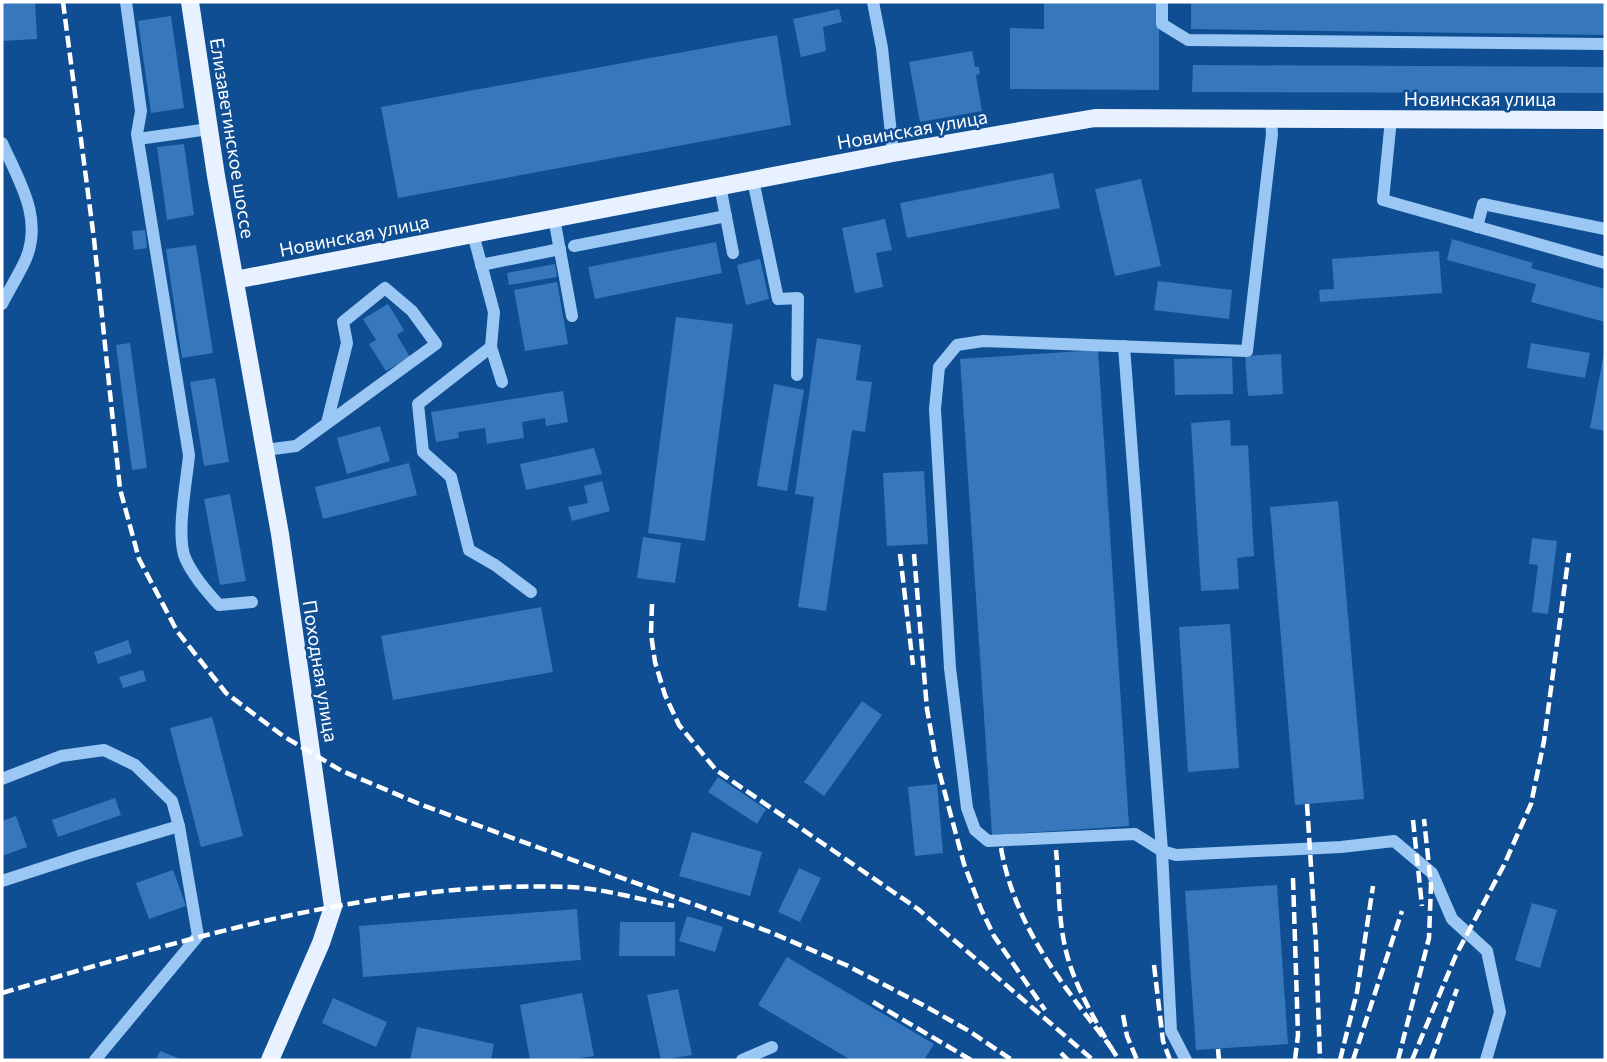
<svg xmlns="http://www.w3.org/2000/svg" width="1607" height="1062" font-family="Commissioner,sans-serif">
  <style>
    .building { fill: #3777bb }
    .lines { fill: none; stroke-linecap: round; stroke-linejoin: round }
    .minor { stroke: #9ac7f4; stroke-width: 12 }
    .major { stroke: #e7f1ff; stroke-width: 18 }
    .rail { stroke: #fff; stroke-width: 4.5; stroke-dasharray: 12 5; stroke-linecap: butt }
    .labels { text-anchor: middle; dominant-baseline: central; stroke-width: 5; stroke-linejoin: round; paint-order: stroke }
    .street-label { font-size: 19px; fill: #fff; stroke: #0f4e93 }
  </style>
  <rect width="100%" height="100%" fill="#0f4e93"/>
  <g class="building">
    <path d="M2 2H35L37 39 2 41Z"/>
    <path d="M1044 2H1159V90L1010 89V28L1044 29Z"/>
    <path d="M1191 2H1605V35L1191 29Z"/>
    <path d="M839 9 842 22 823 27 826 51 801 57 793 19Z"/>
    <path d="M171 16 184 108 151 113 138 21Z"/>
    <path d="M777 35 791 125 398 198 381 107Z"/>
    <path d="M972 51 975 67H979L980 74 976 75 982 111 920 122 909 62Z"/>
    <path d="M1193 65 1605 67V93L1192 92Z"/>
    <path d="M184 144 194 215 167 220 157 147Z"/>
    <path d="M1053 173 1060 208 907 238 900 203Z"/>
    <path d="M1141 179 1161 266 1115 276 1095 189Z"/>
    <path d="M885 219 892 250 876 253 883 287 855 293 842 228Z"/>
    <path d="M145 230 147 248 134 250 132 231Z"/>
    <path d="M1452 239 1533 263 1531 268 1605 289V322L1531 302 1536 284 1447 260Z"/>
    <path d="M716 242 722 273 595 299 588 267Z"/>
    <path d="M196 245 213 353 182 358 166 249Z"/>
    <path d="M1439 251 1442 293 1320 302 1319 290 1334 289 1332 259Z"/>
    <path d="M760 259 769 299 746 305 737 265Z"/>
    <path d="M555 264 557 277 509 285 507 273Z"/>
    <path d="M1158 281 1232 290 1229 319 1154 310Z"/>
    <path d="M557 282 568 344 525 351 514 290Z"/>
    <path d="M388 304 404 330 397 335 410 357 386 371 369 344 376 340 363 319Z"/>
    <path d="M676 317 733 324 705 541 648 533Z"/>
    <path d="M817 338 861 345 856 380 872 382 865 432 852 430 826 611 798 607 814 497 795 494Z"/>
    <path d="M130 343 147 468 132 470 116 345Z"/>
    <path d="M1531 343 1590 353 1585 378 1527 368Z"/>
    <path d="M1098 350 1129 826 992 835 960 359Z"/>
    <path d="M1604 353H1605V431L1590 428Z"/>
    <path d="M1281 354 1283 394 1248 396 1245 356Z"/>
    <path d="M1232 358 1233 394 1175 395 1174 359Z"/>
    <path d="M215 378 229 462 204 466 190 382Z"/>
    <path d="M774 384 804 390 787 491 757 486Z"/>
    <path d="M563 391 568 422 546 426 545 418 522 422 524 438 487 444 485 428 458 432 459 438 436 442 431 412Z"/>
    <path d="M1230 420 1231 446 1248 445 1254 556 1237 558 1239 589 1201 591 1191 423Z"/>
    <path d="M380 426 390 461 347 474 337 438Z"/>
    <path d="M594 448 602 474 526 490 520 464Z"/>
    <path d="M409 463 417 495 323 519 315 487Z"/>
    <path d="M924 471 928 544 887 546 883 473Z"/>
    <path d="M602 481 610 511 572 521 568 507 588 503 584 486Z"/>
    <path d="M230 494 246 581 220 585 204 499Z"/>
    <path d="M1338 501 1364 799 1295 805 1270 507Z"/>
    <path d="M643 537 681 543 675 583 637 578Z"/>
    <path d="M1532 538 1557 541 1548 614 1532 612 1538 565 1529 564Z"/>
    <path d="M541 607 553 672 393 700 381 636Z"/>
    <path d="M1230 624 1239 768 1188 772 1179 627Z"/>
    <path d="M128 640 132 653 98 664 94 652Z"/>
    <path d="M143 670 146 681 123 688 119 677Z"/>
    <path d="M862 701 882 715 824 796 804 782Z"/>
    <path d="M212 717 243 836 201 847 170 728Z"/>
    <path d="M718 777 766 809 757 824 708 792Z"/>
    <path d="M937 784 943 853 915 856 908 787Z"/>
    <path d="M115 798 121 815 58 837 52 820Z"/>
    <path d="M16 816 27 847 2 856V821Z"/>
    <path d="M692 832 762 852 750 896 679 876Z"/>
    <path d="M799 868 821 878 800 922 778 912Z"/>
    <path d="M173 870 186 906 149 919 136 883Z"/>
    <path d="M1277 885 1288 1044 1196 1050 1185 891Z"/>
    <path d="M1532 903 1557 910 1540 968 1515 960Z"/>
    <path d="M577 909 581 960 363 977 359 926Z"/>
    <path d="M687 916 723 927 715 952 679 941Z"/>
    <path d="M620 922H675V956H619Z"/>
    <path d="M787 957 934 1044 924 1060H851L758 1005Z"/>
    <path d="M678 989 692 1055 661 1060 647 995Z"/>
    <path d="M582 993 594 1056 570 1060H530L520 1005Z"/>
    <path d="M333 998 387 1022 376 1047 322 1023Z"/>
    <path d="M417 1027 494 1044 491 1060H410Z"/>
    <path d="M160 1051 183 1060H156Z"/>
  </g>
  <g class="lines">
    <g class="minor">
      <path d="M126 2 141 111 137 134 189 455C187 480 175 538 186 560 194 577 206 591 219 605L252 602"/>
      <path d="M873 2 882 48 893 153"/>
      <path d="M1162 2V24L1188 40 1605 44"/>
      <path d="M1391 119 1383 200 1605 263"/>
      <path d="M1271 120 1272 134 1247 351 983 341 957 345 939 367 935 409 950 668 967 808 975 830 988 841 1135 834 1162 851 1176 855 1341 847 1394 841 1432 873 1452 919 1487 951 1500 1012 1486 1060"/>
      <path d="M138 139 209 129"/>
      <path d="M2 143C19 181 44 219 25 261 18 276 9 290 2 304"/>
      <path d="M753 180 778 299 798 298 797 375"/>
      <path d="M720 186 733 253"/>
      <path d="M554 218 572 316"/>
      <path d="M1477 227 1483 204 1605 229"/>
      <path d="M473 234 494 312 491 347 502 382"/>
      <path d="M574 246 726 216"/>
      <path d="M481 265 560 249"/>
      <path d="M1124 346 1162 851 1171 1031 1186 1060"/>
      <path d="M491 347 418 404 423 452 451 477 469 550 495 565 531 592"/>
      <path d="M265 450 296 446 436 344 412 311 385 288 343 322 347 343 327 423"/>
      <path d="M2 779 61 756 104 750 135 765 172 801 179 826 198 936 95 1060"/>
      <path d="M2 881 82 855 179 826"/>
      <path d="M742 1060 772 1047"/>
    </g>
    <g class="major">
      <path d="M190 2 216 176 280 534 333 907 321 943 270 1060"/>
      <path d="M235 280 893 153 1095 118 1605 120"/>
    </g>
    <g class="rail">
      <path d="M63 2 94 239 120 489 139 559 177 631 226 693 283 736 342 771 422 805 770 932 846 965 925 1006 969 1031 1012 1060"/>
      <path d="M900 554 913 665"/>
      <path d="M914 554 927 709 936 760 964 864 981 909 994 936 1045 1010"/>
      <path d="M652 604 651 634 655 662 665 695 679 725 716 770 918 909 1093 1060"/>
      <path d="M1307 804 1316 944 1320 1060"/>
      <path d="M1413 820 1422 906"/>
      <path d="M1001 848C1015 927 1062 984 1110 1046 1091 1013 1071 979 1064 942 1058 912 1059 880 1056 850"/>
      <path d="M1293 878 1298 1035 1295 1060"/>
      <path d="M1154 965 1163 1041 1170 1060"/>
      <path d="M2 993C186 939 375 880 570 887 600 888 643 900 674 906"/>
      <path d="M873 1002 971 1060"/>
      <path d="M1123 1015 1127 1036 1137 1060"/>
      <path d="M1110 1046 1119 1060"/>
      <path d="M1218 1049 1219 1060"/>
      <path d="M1061 1053 1068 1060"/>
      <path d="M1340 1060 1357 992 1373 886"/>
      <path d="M1353 1060 1402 911"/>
      <path d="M1398 1060 1429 938 1431 885 1424 819"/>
      <path d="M1412 1060 1456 955 1504 865 1531 804 1544 741 1569 553"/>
      <path d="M1431 1060 1457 989"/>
    </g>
  </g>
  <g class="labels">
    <g class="street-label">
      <text x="1480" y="98">Новинская улица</text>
      <text transform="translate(912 129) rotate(-10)">Новинская улица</text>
      <text transform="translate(233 138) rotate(81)">Елизаветинское шоссе</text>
      <text transform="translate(354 235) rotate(-11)">Новинская улица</text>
      <text transform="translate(321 671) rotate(81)">Походная улица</text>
    </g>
  </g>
  <rect width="1607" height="1062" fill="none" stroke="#ffffff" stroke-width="7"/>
</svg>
